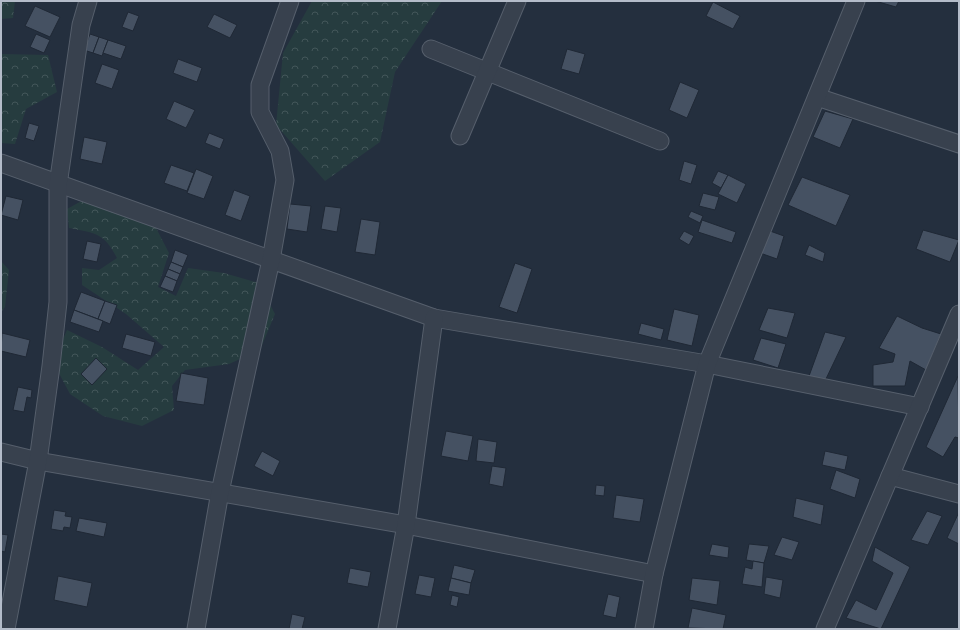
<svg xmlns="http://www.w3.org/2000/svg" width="960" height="630" font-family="Mulish,sans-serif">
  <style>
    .forest { fill: url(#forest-crowns) }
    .building { fill: #455162; stroke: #1f2835 }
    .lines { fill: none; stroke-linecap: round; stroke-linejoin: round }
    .minor-casing { stroke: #565f6c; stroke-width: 19 }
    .minor { stroke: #38414e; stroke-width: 17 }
  </style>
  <defs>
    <pattern id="forest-crowns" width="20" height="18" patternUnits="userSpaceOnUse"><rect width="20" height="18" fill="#263c3f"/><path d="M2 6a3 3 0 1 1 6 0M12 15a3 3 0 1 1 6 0" fill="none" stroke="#435659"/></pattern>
  </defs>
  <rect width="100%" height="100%" fill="#242f3e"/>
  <g class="forest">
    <path d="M1 1H15L13 18 1 19Z"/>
    <path d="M312 1H442L395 72 380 142 325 181 276 125 283 53Z"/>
    <path d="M1 54 48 55 57 92 26 109 15 144 1 143Z"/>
    <path d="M85 199 153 222 169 253 158 287 176 296 188 268 224 273 259 283 275 314 260 350 229 364 185 370 172 386 174 410 142 426 103 416 70 394 53 362 67 330 102 347 138 370 164 347 126 314 82 285V268L99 270 117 258C104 233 96 233 69 228L67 209Z"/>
    <path d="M1 261 9 270 5 307 1 312Z"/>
  </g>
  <g class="building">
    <path d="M875 1H899L896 7Z"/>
    <path d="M713 2 740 16 733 29 706 16Z"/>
    <path d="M35 6 60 17 50 37 25 26Z"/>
    <path d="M128 12 139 16 133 31 122 27Z"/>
    <path d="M214 14 237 25 230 38 207 27Z"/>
    <path d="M36 34 50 40 44 53 30 47Z"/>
    <path d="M90 34 99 37 93 53 84 50Z"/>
    <path d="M99 37 108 40 102 56 93 53Z"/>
    <path d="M108 40 126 46 121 59 103 53Z"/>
    <path d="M567 49 585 54 579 74 561 69Z"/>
    <path d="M178 59 202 68 197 82 173 73Z"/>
    <path d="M102 64 119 70 112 89 95 83Z"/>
    <path d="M680 82 699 90 687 118 669 110Z"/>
    <path d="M174 101 195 110 186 128 166 119Z"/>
    <path d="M825 111 853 119 840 148 813 137Z"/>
    <path d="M29 123 39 126 34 141 25 138Z"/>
    <path d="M209 133 224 139 220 149 205 143Z"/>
    <path d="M84 137 107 142 102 164 80 159Z"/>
    <path d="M684 161 697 165 691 184 679 180Z"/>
    <path d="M171 165 194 173 187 191 164 183Z"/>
    <path d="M196 169 213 176 204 199 187 193Z"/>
    <path d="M718 171 728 175 721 188 712 183Z"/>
    <path d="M728 175 746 184 737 203 718 194Z"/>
    <path d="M802 177 850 195 836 226 788 205Z"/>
    <path d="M234 190 250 196 241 221 225 215Z"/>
    <path d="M703 193 719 197 715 210 699 206Z"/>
    <path d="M6 196 23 200 18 220 1 215Z"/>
    <path d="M290 204 311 206 307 232 287 229Z"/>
    <path d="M325 206 341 208 337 232 321 229Z"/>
    <path d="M691 211 703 216 700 223 688 217Z"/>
    <path d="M361 219 380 222 375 255 355 252Z"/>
    <path d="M702 220 736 232 732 243 698 232Z"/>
    <path d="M923 230 959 240 950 262 916 249Z"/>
    <path d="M684 231 694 236 689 245 679 239Z"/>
    <path d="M770 231 784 236 777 259 760 253Z"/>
    <path d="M87 241 101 244 97 262 83 259Z"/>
    <path d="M809 245 825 253 823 262 805 255Z"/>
    <path d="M175 250 188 255 183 267 171 262Z"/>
    <path d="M171 262 183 267 180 274 168 269Z"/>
    <path d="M515 263 532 269 517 313 499 307Z"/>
    <path d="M168 269 180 274 177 281 165 276Z"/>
    <path d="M165 276 177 281 173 292 160 287Z"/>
    <path d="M81 292 105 301 98 319 74 310Z"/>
    <path d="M105 301 117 305 110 324 98 319Z"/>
    <path d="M768 308 795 313 787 338 759 330Z"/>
    <path d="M674 309 699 315 692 346 667 340Z"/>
    <path d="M74 310 103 321 99 332 70 322Z"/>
    <path d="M897 316 922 328 941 334 926 370 910 361 905 386H873V365L893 362 895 354 879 348Z"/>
    <path d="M641 323 664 329 661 340 638 334Z"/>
    <path d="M825 332 846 337 825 381 809 376Z"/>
    <path d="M2 333 30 340 26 357 1 351Z"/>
    <path d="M126 334 155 342 151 356 122 348Z"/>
    <path d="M761 338 786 344 778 368 753 360Z"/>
    <path d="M96 358 107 369 92 385 81 374Z"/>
    <path d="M181 373 208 378 204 405 176 401Z"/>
    <path d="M958 376 959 438 955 437 943 457 926 447Z"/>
    <path d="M18 387 32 390 31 398 27 397 24 412 13 410Z"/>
    <path d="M446 431 473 436 468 461 441 456Z"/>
    <path d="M478 439 497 442 494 463 476 461Z"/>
    <path d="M262 451 280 461 273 476 254 466Z"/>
    <path d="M825 451 848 456 845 470 822 465Z"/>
    <path d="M492 466 506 468 503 487 489 484Z"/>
    <path d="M836 470 860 479 855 498 830 489Z"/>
    <path d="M596 485 605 486 604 496 595 495Z"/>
    <path d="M616 495 644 499 640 522 613 518Z"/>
    <path d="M796 498 824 505 821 525 793 517Z"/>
    <path d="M54 510 66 512 65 516 72 517 70 528 64 527 63 531 51 529Z"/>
    <path d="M927 511 942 516 928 545 911 540Z"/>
    <path d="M959 512V544L947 538Z"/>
    <path d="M79 518 107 523 104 537 76 531Z"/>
    <path d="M1 534 8 535 5 552 1 551Z"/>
    <path d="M782 537 799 542 792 560 774 555Z"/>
    <path d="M712 544 729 547 728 558 709 555Z"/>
    <path d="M749 544 769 546 764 563 746 560Z"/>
    <path d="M875 547 910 567 881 629 846 618 856 600 876 610 893 573 872 561Z"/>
    <path d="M753 561 764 563 762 587 742 584 745 567 752 569Z"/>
    <path d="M454 565 475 570 471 583 451 578Z"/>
    <path d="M350 568 371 572 368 587 347 583Z"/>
    <path d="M419 575 435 578 431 597 415 594Z"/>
    <path d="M58 576 92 583 87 607 54 600Z"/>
    <path d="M766 577 783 580 780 598 764 594Z"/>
    <path d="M451 578 471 583 469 595 448 591Z"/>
    <path d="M692 578 720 581 717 605 689 600Z"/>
    <path d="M608 594 620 597 616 618 603 615Z"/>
    <path d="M452 595 459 597 457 607 450 605Z"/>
    <path d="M692 608 726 615 723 629 688 628Z"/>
    <path d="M292 614 305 617 302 629H289Z"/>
  </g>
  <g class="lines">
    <g class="minor-casing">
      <g id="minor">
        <path d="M431 49 660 141"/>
        <path d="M817 97 959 144"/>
        <path d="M460 136 517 1"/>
        <path d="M1 163 434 318 707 364 920 407"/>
        <path d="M1 452 38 461 406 525 654 574"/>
        <path d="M890 476 959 494"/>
        <path d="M6 629 38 461 51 366 58 302V185L81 25 88 1"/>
        <path d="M196 629 220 492 271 260 285 180 280 151 260 112V85L290 1"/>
        <path d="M387 629 406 525 434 318"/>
        <path d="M644 629 654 574 707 364 856 1"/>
        <path d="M825 629 959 314"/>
      </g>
    </g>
    <use href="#minor" class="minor"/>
  </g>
  <rect width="960" height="630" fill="none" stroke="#b4bcc9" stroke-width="4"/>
</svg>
